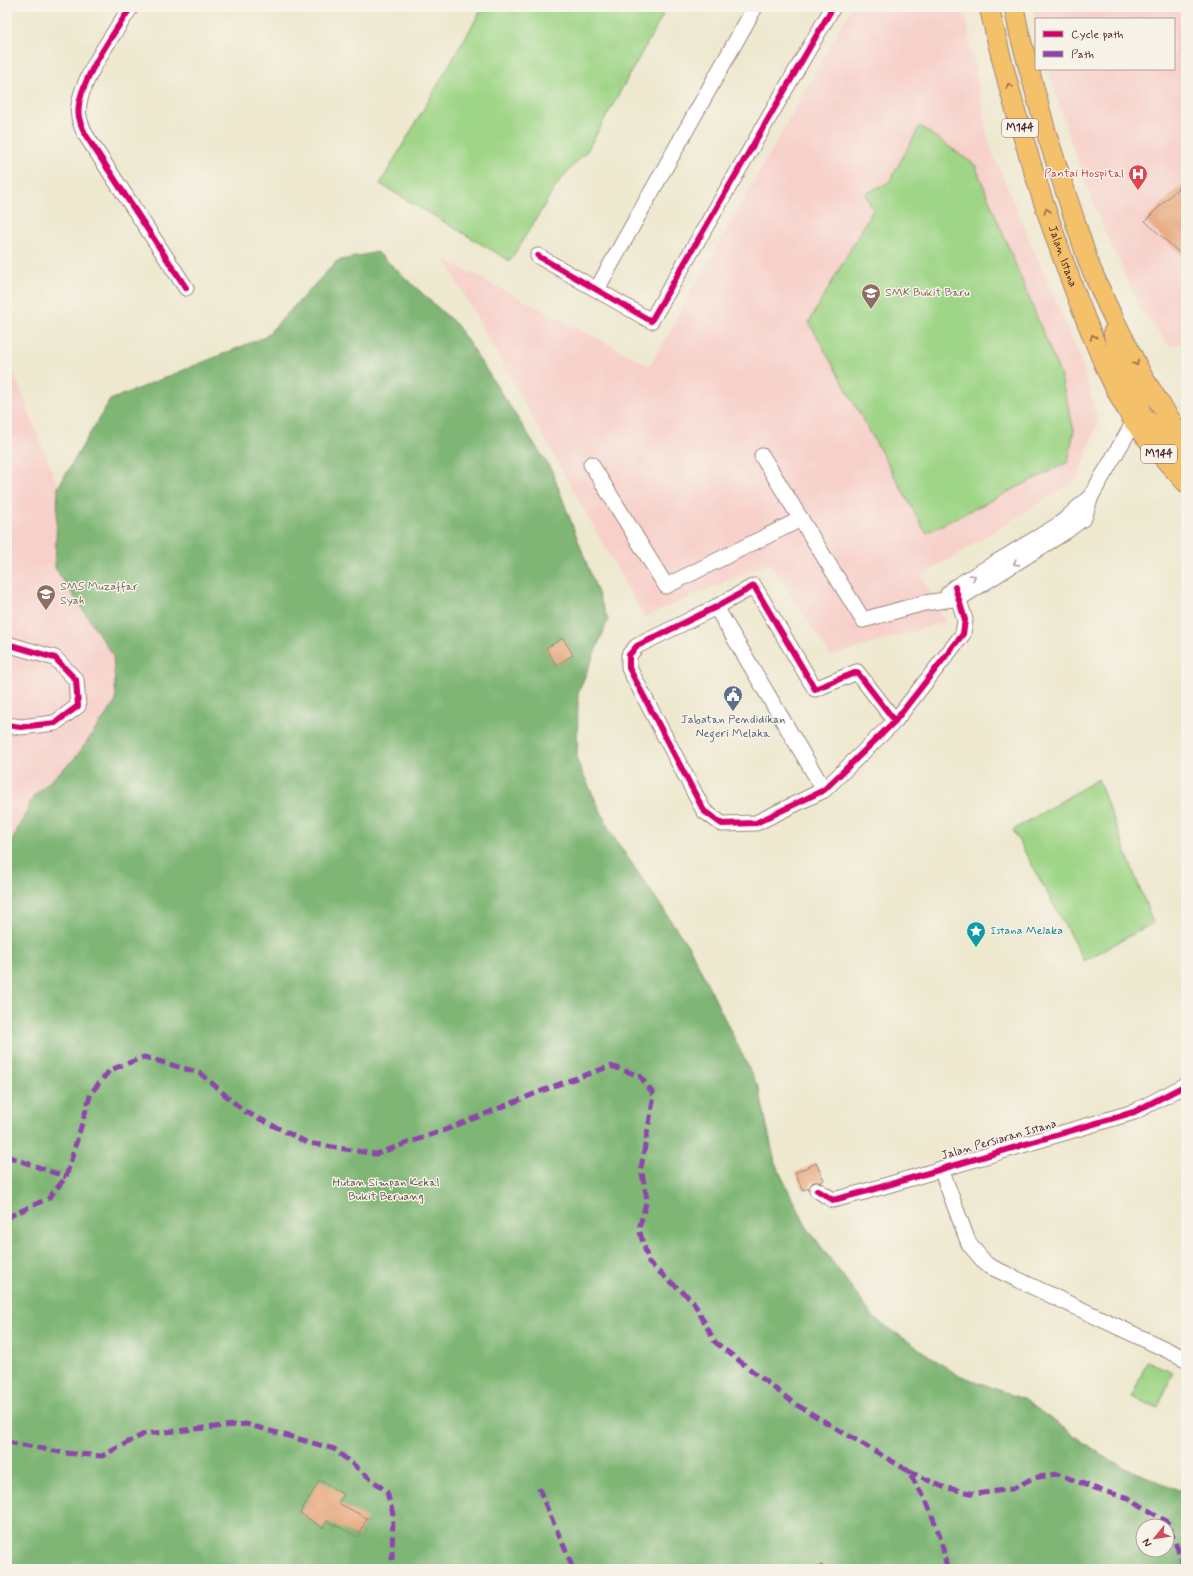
<svg xmlns="http://www.w3.org/2000/svg" width="1193" height="1576" font-family="Mynerve,sans-serif">
  <style>
    .built { fill: #f7d0ca }
    .green { fill: #9fd587; stroke: #747a59 }
    .forest { fill: #7fb674; stroke: #646a50; fill-rule: evenodd }
    .building { fill: #e7a980 }
    .lines { fill: none; stroke-linecap: round; stroke-linejoin: round }
    .minor-casing { stroke: #9c847d; stroke-width: 17 }
    .major-casing { stroke: #9c847d; stroke-width: 21 }
    .minor { stroke: #fff; stroke-width: 15 }
    .major { stroke: #f4c16a; stroke-width: 19 }
    .quiet { stroke: #8e44ad; stroke-width: 5; stroke-dasharray: 10 5; stroke-linecap: butt }
    .cycleway-casing { stroke: #f7f3e8; stroke-width: 8 }
    .cycleway { stroke: #d6006c; stroke-width: 6 }
    .oneway { stroke: #966847 }
    .oneway2 { stroke: #ae9aa0 }
    .labels { text-anchor: middle; dominant-baseline: central; stroke-width: 3; stroke-linejoin: round; paint-order: stroke }
    .shield { fill: #f7f3e8; stroke: #7e5f64; stroke-width: 1 }
    .shield-label { font-size: 11px; font-weight: bold; fill: #4a1f2b }
    .health-label { font-size: 12px; fill: #be3a42; stroke: #f7f3e8; text-anchor: end }
    .street-label { font-size: 12px; fill: #4a1f2b; stroke: #f7f3e8 }
    .education-label { font-size: 12px; fill: #785e54; stroke: #f7f3e8; text-anchor: start }
    .service-label { font-size: 12px; fill: #4e5e75; stroke: #f7f3e8 }
    .culture-label { font-size: 12px; fill: #0d838f; stroke: #f7f3e8; text-anchor: start }
    .park-label { font-size: 12px; fill: #5f4c42; stroke: #f7f3e8 }
  </style>
  <rect width="100%" height="100%" fill="#f7f3e8"/>
  <filter id="ink" filterUnits="userSpaceOnUse"><feTurbulence type="fractalNoise" baseFrequency=".025" numOctaves="2"/><feDisplacementMap in="SourceGraphic" scale="8" xChannelSelector="R" yChannelSelector="G"/><feConvolveMatrix kernelMatrix="1 2 1 2 8 2 1 2 1" color-interpolation-filters="sRGB"/></filter>
  <filter id="wash" filterUnits="userSpaceOnUse"><feTurbulence type="fractalNoise" baseFrequency=".012" numOctaves="4" result="noise"/><feDisplacementMap in="SourceGraphic" scale="16" xChannelSelector="R" yChannelSelector="G"/><feGaussianBlur stdDeviation="0.9" result="paint"/><feColorMatrix in="noise" values="0 0 0 0 0 0 0 0 0 0 0 0 0 0 0 0 0 1.4 0 .05"/><feComposite in="paint" operator="in"/></filter>
  <g filter="url(#wash)">
    <rect width="100%" height="100%" fill="#eee8cf"/>
    <g class="built">
      <path d="M852 7H964L989 144 1081 360 1098 421 1078 479 922 576 945 622 831 656 770 563 644 617 444 259 650 366Z"/>
      <path d="M1032 7H1186V343L1170 346 1142 311 1104 230 1074 152 1048 69H1174V19H1036V24Z"/>
      <path d="M7 355 58 487 55 568 113 655 116 701 76 757 34 796 7 851Z"/>
    </g>
    <g class="green">
      <path d="M483 7H649L663 15 587 151 560 180 510 261 380 184Z"/>
      <path d="M920 126 975 165 1060 374 1074 430 1068 462 926 533 809 322 873 210 865 194 889 182Z"/>
      <path d="M1098 779 1153 923 1084 961 1013 830Z"/>
      <path d="M1147 1361 1173 1372 1158 1408 1132 1397Z"/>
    </g>
    <path class="forest" d="M377 252 457 325 552 471 608 620 578 693 577 761 611 833 691 950 759 1089 775 1163 806 1226 874 1318 956 1374 1023 1399 1112 1462 1186 1493V1569H7V851L34 796 76 757 116 701 113 655 55 568 58 487 110 400 265 337 337 261ZM1143 1526H1167V1550H1143Z"/>
    <g id="blocks">
      <g class="building">
        <path d="M1186 180V259L1145 221Z"/>
        <path d="M563 638 573 655 556 665 546 648Z"/>
        <path d="M816 1163 824 1180 821 1182H813L809 1188 803 1190 795 1173Z"/>
        <path d="M320 1480 344 1495 338 1503 367 1518 358 1537 327 1521 323 1528 300 1513Z"/>
      </g>
    </g>
  </g>
  <g filter="url(#ink)">
    <use href="#blocks" fill-opacity="0" stroke="#9c847d" stroke-width="1"/>
    <g class="lines">
      <g class="minor-casing">
        <g id="minor">
          <path d="M131 7C115 32 73 89 79 117 80 123 83 129 85 134L186 288"/>
          <path d="M538 256 651 321 833 7"/>
          <path d="M597 289 755 7"/>
          <path d="M762 456 863 620 924 603 960 598 1065 532 1084 518 1091 496 1134 422"/>
          <path d="M591 464 666 586 801 519"/>
          <path d="M948 594 955 587 1060 524 1091 496"/>
          <path d="M716 607 824 790"/>
          <path d="M7 644 55 658 76 680 78 706 55 723 21 727 7 725"/>
          <path d="M895 721 857 672 815 689 754 586 716 607 637 646 629 655V668L704 811 722 824 756 823 824 790 895 721 963 634 965 620 955 587"/>
          <path d="M941 1169 969 1244 987 1265 1186 1359"/>
          <path d="M817 1190 833 1200 864 1192 1134 1112 1186 1085"/>
        </g>
      </g>
      <g class="major-casing">
        <g id="major">
          <path id="s1" d="M989 7C1012 108 1043 208 1080 305 1096 345 1111 387 1135 423 1150 445 1168 463 1186 483"/>
          <path d="M1014 7 1019 32 1047 135 1089 264 1108 307 1143 377 1186 444"/>
          <path d="M1113 332 1119 358 1140 398V411L1134 422"/>
          <path d="M1134 422 1147 420 1159 429 1186 460"/>
        </g>
      </g>
      <use href="#minor" class="minor"/>
      <use href="#major" class="major"/>
      <g class="quiet">
        <path d="M7 1156 66 1177"/>
        <path d="M7 1219 10 1216 49 1198 66 1177 91 1093 110 1070 144 1057 200 1073 244 1111 308 1143 376 1154 445 1130 554 1086 611 1066 640 1076 654 1095 641 1168 647 1199 639 1229 649 1263 693 1301 715 1342 795 1404 907 1470 926 1500 941 1539 947 1569"/>
        <path d="M7 1442 65 1453 102 1456 144 1434 246 1424 334 1449 387 1492 393 1514 392 1560"/>
        <path d="M908 1471 943 1487 975 1494 1012 1489 1033 1478 1057 1474 1103 1491 1129 1498 1167 1522 1182 1560V1569"/>
        <path d="M539 1488C549 1516 563 1541 573 1569"/>
        <path d="M818 1569 823 1567"/>
      </g>
      <g class="cycleway-casing">
        <g id="cycleway">
          <path d="M131 7C115 32 73 89 79 117 80 123 83 129 85 134L186 288"/>
          <path d="M538 256 651 321 833 7"/>
          <path d="M7 644 55 658 76 680 78 706 55 723 21 727 7 725"/>
          <path d="M895 721 857 672 815 689 754 586 716 607 637 646 629 655V668L704 811 722 824 756 823 824 790 895 721 963 634 965 620 955 587"/>
          <path d="M817 1190 833 1200 864 1192 1134 1112 1186 1085"/>
        </g>
      </g>
      <use href="#cycleway" class="cycleway"/>
    </g>
    <defs><path id="oneway-chevron" d="M-2-3.5L2.5 0L-2 3.5" fill="none" stroke-width="1.6" stroke-linecap="round" stroke-linejoin="round"/></defs>
    <g class="oneway">
      <use href="#oneway-chevron" transform="translate(1009 86) rotate(-105)"/>
      <use href="#oneway-chevron" transform="translate(1047 211) rotate(-109)"/>
      <use href="#oneway-chevron" transform="translate(1093 337) rotate(-112)"/>
      <use href="#oneway-chevron" transform="translate(1136 363) rotate(63)"/>
    </g>
    <g class="oneway2">
      <use href="#oneway-chevron" transform="translate(1016 563) rotate(148)"/>
      <use href="#oneway-chevron" transform="translate(973 577) rotate(-31)"/>
    </g>
  </g>
  <defs>
    <g id="hospital-pin" transform="scale(1)"><path d="M0 17L-7.5 6A9.5 9.5 0 1 1 7.5 6Z" fill="#e0444e" stroke="#f7f3e8"/><path d="M-5-5h3v3.5h4V-5h3V5h-3V1.5h-4V5h-3Z" fill="#fff"/></g>
    <g id="school-pin" transform="scale(1)"><path d="M0 17L-7.5 6A9.5 9.5 0 1 1 7.5 6Z" fill="#8d6e63" stroke="#f7f3e8"/><path d="M0-5L7-2L0 1L-7-2ZM-4 1L0 2.5L4 1V4Q0 6-4 4Z" fill="#fff"/></g>
    <g id="civic-pin" transform="scale(1)"><path d="M0 17L-7.5 6A9.5 9.5 0 1 1 7.5 6Z" fill="#5c6f8a" stroke="#f7f3e8"/><path d="M-.6-6.5H3V-4.5H.6V-3L4-1V1h2V6H-6V1h2V-1L-.6-3ZM-1.2 2.5V6h2.4V2.5Z" fill="#fff"/></g>
    <g id="sight-pin" transform="scale(1)"><path d="M0 17L-7.5 6A9.5 9.5 0 1 1 7.5 6Z" fill="#0f9aa8" stroke="#f7f3e8"/><path d="M0-6L1.8-2.2L6-1.7L2.9 1.2L3.7 5.4L0 3.3L-3.7 5.4L-2.9 1.2L-6-1.7L-1.8-2.2Z" fill="#fff"/></g>
  </defs>
  <g fill-rule="evenodd">
    <use href="#hospital-pin" x="1138" y="174"/>
    <use href="#school-pin" x="871" y="293"/>
    <use href="#school-pin" x="46" y="594"/>
    <use href="#civic-pin" x="733" y="695"/>
    <use href="#sight-pin" x="976" y="931"/>
  </g>
  <g class="labels">
    <g class="shield">
      <rect x="1002" y="119" width="36" height="18" rx="3"/>
      <rect x="1141" y="445" width="36" height="18" rx="3"/>
    </g>
    <g class="shield-label">
      <text x="1020" y="128">M144</text>
      <text x="1159" y="454">M144</text>
    </g>
    <g class="health-label">
      <text x="1124" y="174">Pantai Hospital</text>
    </g>
    <g class="street-label">
      <text stroke="none"><textPath href="#s1" startOffset="260">Jalan Istana</textPath></text>
      <text transform="translate(999 1140) rotate(-16)">Jalan Persiaran Istana</text>
    </g>
    <g class="education-label">
      <text x="885" y="293">SMK Bukit Baru</text>
      <text x="60" y="587">SMS Muzaffar<tspan x="60" dy="14">Syah</tspan></text>
    </g>
    <g class="service-label">
      <text x="733" y="720">Jabatan Pendidikan<tspan x="733" dy="14">Negeri Melaka</tspan></text>
    </g>
    <g class="culture-label">
      <text x="990" y="931">Istana Melaka</text>
    </g>
    <g class="park-label">
      <text x="386" y="1183">Hutan Simpan Kekal<tspan x="386" dy="14">Bukit Beruang</tspan></text>
    </g>
  </g>
  <rect width="1193" height="1576" fill="none" stroke="#f7f3e8" stroke-width="24"/>
  <rect x="1035" y="18" width="140" height="52" fill="#f7f3e8" stroke="#b29e9c"/>
  <rect x="1043" y="31" width="20" height="6" fill="#d6006c" stroke="#b29e9c"/>
  <text x="1071" y="38" font-size="12" fill="#4a1f2b">Cycle path</text>
  <rect x="1043" y="51" width="20" height="6" fill="#8e44ad" stroke="#b29e9c"/>
  <text x="1071" y="58" font-size="12" fill="#4a1f2b">Path</text>
  <g transform="translate(1155 1538) rotate(240)"><circle r="19" fill="#f7f3e8" stroke="#b29e9c"/>
  <path d="M0-3L7 15L0 10L-7 15Z" fill="#d1495b"/>
  <text y="-6" font-size="11" font-weight="bold" text-anchor="middle" fill="#4a1f2b">N</text>
  </g>
</svg>
